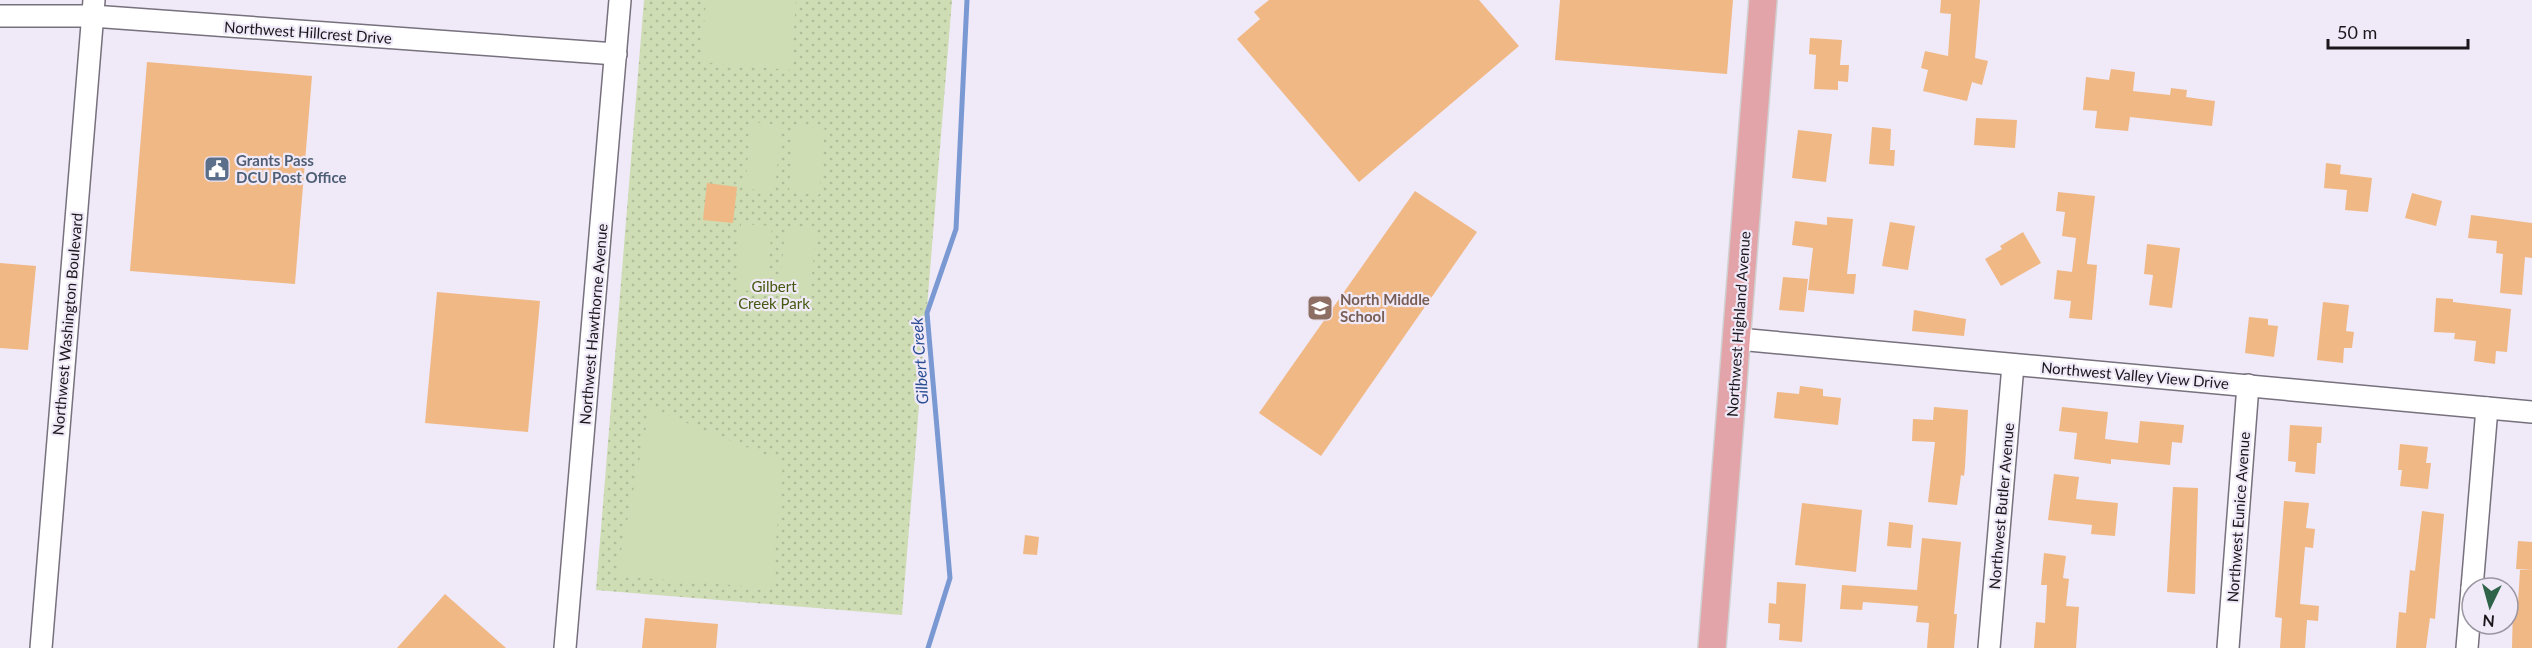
<svg xmlns="http://www.w3.org/2000/svg" width="2532" height="648" font-family="Lato,sans-serif">
  <style>
    .park { fill: url(#park-dots) }
    .garden { fill: #ceddb4 }
    .lines { fill: none; stroke-linecap: round; stroke-linejoin: round }
    .stream { stroke: #7a99d3; stroke-width: 5 }
    .building { fill: #f0b885 }
    .minor-casing { stroke: #77707d; stroke-width: 24 }
    .major-casing { stroke: #d1d1d2; stroke-width: 30 }
    .minor { stroke: #fff; stroke-width: 21 }
    .major { stroke: #e2a4a9; stroke-width: 27 }
    .labels { text-anchor: middle; dominant-baseline: central; stroke-width: 4.5; stroke-linejoin: round; paint-order: stroke }
    .street-label { font-size: 15px; fill: #1a171c; stroke: #f0e9f8 }
    .service-label { font-size: 15px; font-weight: bold; fill: #4e5e75; stroke: #f0e9f8; text-anchor: start }
    .park-label { font-size: 15px; fill: #465910; stroke: #f0e9f8 }
    .education-label { font-size: 15px; font-weight: bold; fill: #785e54; stroke: #f0e9f8; text-anchor: start }
    .water-label { font-size: 16px; font-style: italic; fill: #2a4e94; stroke: #f0e9f8 }
  </style>
  <defs>
    <pattern id="park-dots" width="8" height="8" patternUnits="userSpaceOnUse" patternTransform="scale(1.5)"><rect width="8" height="8" fill="#ceddb4"/><path d="M2 2h.1M6 6h.1" fill="none" stroke="#b0bd9a" stroke-width="1.8" stroke-linecap="round"/></pattern>
  </defs>
  <rect width="100%" height="100%" fill="#f0e9f8"/>
  <path class="park" d="M644 0H952L902 615 596 590Z"/>
  <g class="garden">
    <path d="M706 0H796L791 70 701 62Z"/>
    <path d="M751 122 781 125 775 191 745 189Z"/>
    <path d="M794 126 825 129 819 195 789 192Z"/>
    <path d="M741 224 772 226 766 292 736 290Z"/>
    <path d="M785 227 816 230 810 296 780 293Z"/>
    <path d="M650 408 783 462 772 588 616 576Z"/>
  </g>
  <g class="lines">
    <path class="stream" d="M928 648 950 578 927 313 956 229 967 0"/>
  </g>
  <g class="building">
    <path d="M1269 0H1479L1519 46 1359 182 1237 39 1260 19 1254 12Z"/>
    <path d="M1560 0H1733L1727 74 1555 60Z"/>
    <path d="M1941 0H1980L1975 58 1988 61 1982 85 1972 82 1967 101 1923 91 1928 70 1921 68 1925 51 1948 56 1951 14 1940 13Z"/>
    <path d="M1810 38 1842 40 1840 65H1849L1848 82 1838 81V90L1814 89 1816 55 1809 54Z"/>
    <path d="M147 62 312 76 295 284 130 271Z"/>
    <path d="M2111 69 2135 72 2133 91 2170 95 2171 88 2187 90 2186 97 2215 101 2212 126 2130 117 2128 131 2095 128 2097 111 2083 110 2086 77 2109 80Z"/>
    <path d="M1976 118 2017 120 2015 148 1974 145Z"/>
    <path d="M1872 127 1891 129 1890 150H1895L1894 166 1869 164Z"/>
    <path d="M1798 130 1832 134 1826 182 1792 178Z"/>
    <path d="M2326 163 2341 165 2340 174 2372 178 2368 212 2345 210 2347 190 2324 188Z"/>
    <path d="M707 183 737 187 733 223 703 220Z"/>
    <path d="M1415 191 1477 232 1321 456 1259 413Z"/>
    <path d="M2058 192 2095 196 2087 264 2097 265 2092 320 2069 318 2071 301 2054 299 2057 270 2072 272 2076 238 2062 236 2065 212 2056 211Z"/>
    <path d="M2412 193 2442 201 2436 226 2405 218Z"/>
    <path d="M2471 215 2532 223V258L2525 257 2522 295 2500 293 2503 254 2496 253 2497 241 2468 238Z"/>
    <path d="M1827 217 1853 219 1847 274H1856L1854 294 1808 290 1813 248 1792 245 1795 221 1827 225Z"/>
    <path d="M1890 222 1915 226 1908 270 1882 266Z"/>
    <path d="M2023 232 2041 263 2001 286 1985 259 2002 249 2000 246Z"/>
    <path d="M2147 244 2180 248 2172 308 2149 305 2153 275 2144 274Z"/>
    <path d="M0 263 36 266 28 350 0 348Z"/>
    <path d="M1783 277 1808 279 1804 312 1779 310Z"/>
    <path d="M437 292 540 301 528 432 425 423Z"/>
    <path d="M2436 298 2453 299V302L2511 309 2507 352 2496 351 2495 364 2474 361 2476 341 2454 339 2455 333 2434 332Z"/>
    <path d="M2323 302 2349 305 2346 331 2354 332 2352 348H2344L2343 363 2317 360Z"/>
    <path d="M1914 310 1966 319 1964 336 1912 331Z"/>
    <path d="M2249 317 2268 319V325L2278 326 2274 357 2245 353Z"/>
    <path d="M1800 386 1823 389V396L1841 398 1838 425 1774 418 1777 392 1799 394Z"/>
    <path d="M1934 407 1968 410 1965 467 1964 476 1961 475 1957 505 1928 502 1935 442 1912 441 1913 419 1933 420Z"/>
    <path d="M2062 407 2108 412 2105 439 2138 443 2140 421 2184 425 2182 443 2172 442 2170 465 2111 459V464L2074 459 2077 433 2059 431Z"/>
    <path d="M2290 425 2322 427 2321 443H2317L2315 474 2295 472 2296 462 2288 461Z"/>
    <path d="M2400 444 2428 447 2426 463H2431L2428 489 2400 486 2402 470H2398Z"/>
    <path d="M2054 474 2079 477 2076 499 2118 503 2115 536 2091 534 2092 525 2048 520Z"/>
    <path d="M2173 487 2198 488 2195 594 2167 592Z"/>
    <path d="M2284 501 2309 503 2306 528 2315 529 2313 548 2305 547 2300 604 2319 606 2318 621 2307 620 2305 648H2280L2282 618 2275 617Z"/>
    <path d="M1802 503 1862 510 1856 572 1795 565Z"/>
    <path d="M2422 511 2444 514 2435 619 2430 618 2426 648H2396L2399 612 2406 613 2410 570 2415 571Z"/>
    <path d="M1889 522 1913 525 1911 548 1887 546Z"/>
    <path d="M1025 535 1039 537 1037 555 1023 554Z"/>
    <path d="M1922 538 1961 542 1954 614H1957L1954 648H1927L1929 623 1916 622 1918 606 1863 602 1862 610 1840 609 1842 585 1917 590Z"/>
    <path d="M2518 541 2532 542V570L2516 569Z"/>
    <path d="M2044 553 2066 556 2063 578 2069 579 2066 606 2079 607 2076 648H2034L2036 622 2045 623 2047 585H2041Z"/>
    <path d="M2520 570H2532V648H2512L2513 603H2518Z"/>
    <path d="M1777 582 1806 584 1802 642 1779 640 1780 624 1768 623 1769 603 1776 604Z"/>
    <path d="M445 594 506 648H397Z"/>
    <path d="M645 618 718 624 716 648H642Z"/>
  </g>
  <g class="lines">
    <g class="minor-casing">
      <g id="minor">
        <path d="M0 16H92L616 54"/>
        <path d="M1738 339 2532 412"/>
        <path d="M2472 588 2487 408"/>
        <path d="M41 648 94 0"/>
        <path d="M565 648 620 0"/>
        <path d="M1989 648 2013 365"/>
        <path d="M2228 648 2248 385"/>
        <path d="M2467 648 2472 588"/>
      </g>
    </g>
    <g class="major-casing">
      <path id="major" d="M1712 648 1763 0"/>
    </g>
    <use href="#minor" class="minor"/>
    <use href="#major" class="major"/>
  </g>
  <defs>
    <g id="civic-square" transform="scale(1.35)"><rect x="-9" y="-9" width="18" height="18" rx="4" fill="#5c6f8a" stroke="#f0e9f8"/><path d="M-.6-6.5H3V-4.5H.6V-3L4-1V1h2V6H-6V1h2V-1L-.6-3ZM-1.2 2.5V6h2.4V2.5Z" fill="#fff"/></g>
    <g id="school-square" transform="scale(1.35)"><rect x="-9" y="-9" width="18" height="18" rx="4" fill="#8d6e63" stroke="#f0e9f8"/><path d="M0-5L7-2L0 1L-7-2ZM-4 1L0 2.5L4 1V4Q0 6-4 4Z" fill="#fff"/></g>
  </defs>
  <g fill-rule="evenodd">
    <use href="#civic-square" x="217" y="169"/>
    <use href="#school-square" x="1320" y="308"/>
  </g>
  <g class="labels">
    <g class="street-label">
      <text transform="translate(308 32) rotate(4)">Northwest Hillcrest Drive</text>
      <text transform="translate(67 324) rotate(-85)">Northwest Washington Boulevard</text>
      <text transform="translate(593 324) rotate(-85)">Northwest Hawthorne Avenue</text>
      <text transform="translate(1738 324) rotate(-86)">Northwest Highland Avenue</text>
      <text transform="translate(2135 375) rotate(5)">Northwest Valley View Drive</text>
      <text transform="translate(2001 506) rotate(-85)">Northwest Butler Avenue</text>
      <text transform="translate(2238 517) rotate(-86)">Northwest Eunice Avenue</text>
    </g>
    <g class="service-label">
      <text x="236" y="160">Grants Pass<tspan x="236" dy="17">DCU Post Office</tspan></text>
    </g>
    <g class="park-label">
      <text x="774" y="286">Gilbert<tspan x="774" dy="17">Creek Park</tspan></text>
    </g>
    <g class="education-label">
      <text x="1340" y="299">North Middle<tspan x="1340" dy="17">School</tspan></text>
    </g>
    <g class="water-label">
      <text transform="translate(919 361) rotate(-94)">Gilbert Creek</text>
    </g>
  </g>
  <g transform="translate(2490 606) rotate(185)"><circle r="28" fill="#f0e9f8" stroke="#9a95a0" stroke-width="1.5"/>
  <path d="M0-4.5L10 22L0 15L-10 22Z" fill="#2e6349"/>
  <text y="-9" font-size="16" font-weight="bold" text-anchor="middle" fill="#1a171c">N</text>
  </g>
  <path d="M2328 39v9h140v-9" fill="none" stroke="#1a171c" stroke-width="3"/>
  <text x="2337" y="39" font-size="18" fill="#1a171c" stroke="#f0e9f8" stroke-width="4.5" paint-order="stroke">50 m</text>
</svg>
